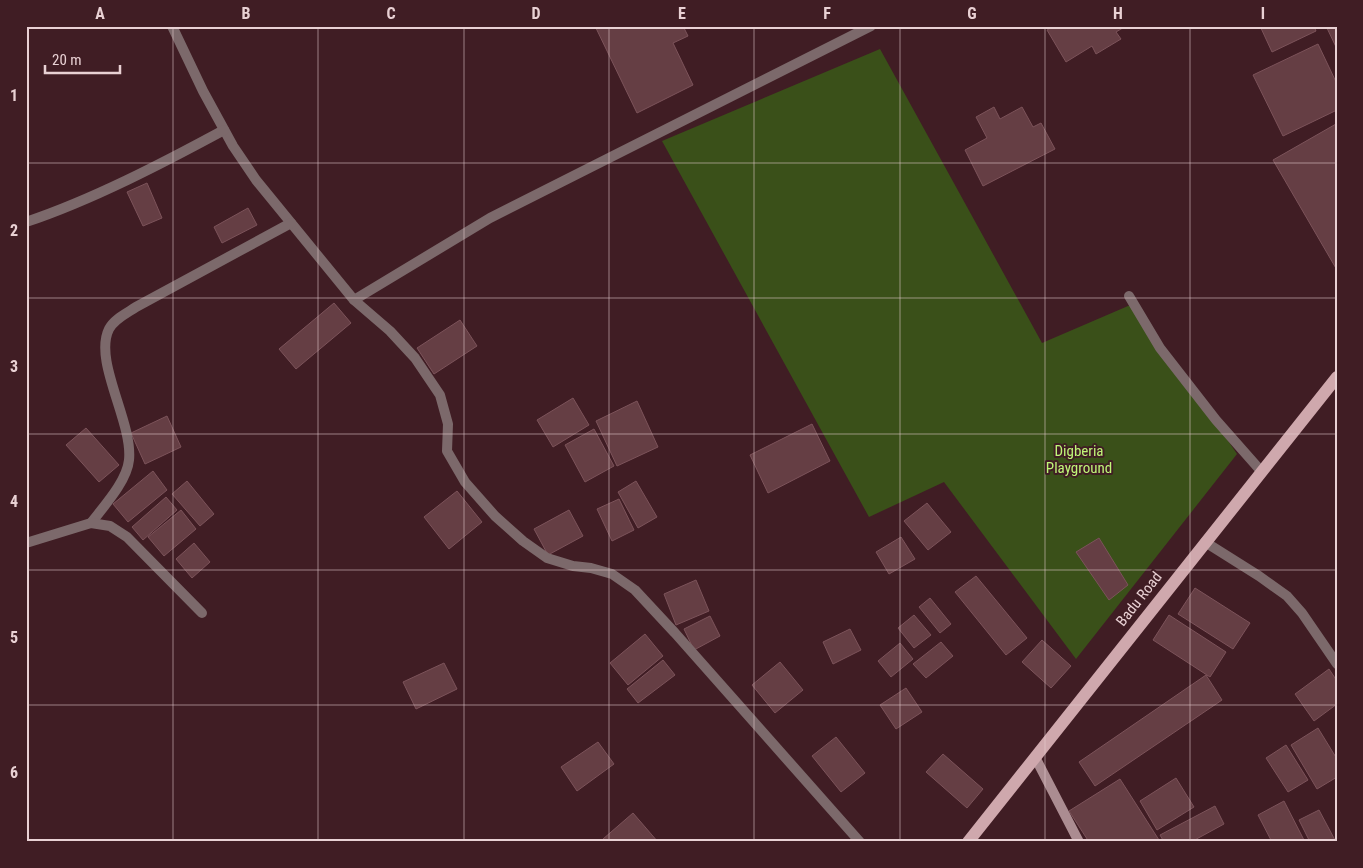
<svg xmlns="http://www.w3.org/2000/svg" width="1363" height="868" font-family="'Roboto Condensed',sans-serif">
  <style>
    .green { fill: #3a5019 }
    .building { fill: #653e44; stroke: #7c535a }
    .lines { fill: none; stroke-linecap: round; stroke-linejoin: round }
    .lane { stroke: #7c696b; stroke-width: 10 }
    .street { stroke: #7c696b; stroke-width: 10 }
    .secondary { stroke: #ab8c91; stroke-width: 10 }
    .primary { stroke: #cfa8ad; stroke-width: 12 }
    .grid { fill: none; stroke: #e9d1d4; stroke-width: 1; stroke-opacity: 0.55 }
    .labels { text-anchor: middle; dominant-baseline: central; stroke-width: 4; stroke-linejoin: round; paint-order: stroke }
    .park-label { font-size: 15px; fill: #bff678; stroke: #401d24 }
    .street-label { font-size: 15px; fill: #e9d1d4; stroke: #401d24 }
    .neatline { fill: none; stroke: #e9d1d4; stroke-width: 2 }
    .grid-label { font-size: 16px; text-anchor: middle; font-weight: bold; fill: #e9d1d4 }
  </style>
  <rect width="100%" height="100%" fill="#401d24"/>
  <path class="green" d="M880 49 1042 343 1135 303 1237 454 1076 659 944 482 869 517 662 141Z"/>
  <g class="building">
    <path d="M595 26H683L688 36 673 43 693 85 637 113Z"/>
    <path d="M1054 26H1126L1116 32 1121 39 1096 54 1092 46 1066 62 1047 30Z"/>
    <path d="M1260 26H1314L1316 31 1272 52Z"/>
    <path d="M1326 26H1337V49Z"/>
    <path d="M1318 44 1337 84V110L1283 136 1253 75Z"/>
    <path d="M994 107 1000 119 1022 107 1033 127 1041 123 1055 149 983 186 965 150 987 138 976 117Z"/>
    <path d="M1336 124 1337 126V270L1273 160Z"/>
    <path d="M147 183 162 218 143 226 127 192Z"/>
    <path d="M248 208 257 225 222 243 214 227Z"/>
    <path d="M334 303 351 323 296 369 279 349Z"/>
    <path d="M460 320 477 346 434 374 417 348Z"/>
    <path d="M573 398 589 425 553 447 537 420Z"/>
    <path d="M637 401 658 447 617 466 596 421Z"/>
    <path d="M167 416 181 447 145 464 131 433Z"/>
    <path d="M812 424 830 461 768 493 750 455Z"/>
    <path d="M86 428 119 465 99 482 66 445Z"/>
    <path d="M594 429 614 466 585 482 565 445Z"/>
    <path d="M153 471 167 490 128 522 113 504Z"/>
    <path d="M187 481 214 514 200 526 172 494Z"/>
    <path d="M636 481 657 517 638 528 618 492Z"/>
    <path d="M457 491 482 522 449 549 424 517Z"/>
    <path d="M166 497 177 510 143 540 132 527Z"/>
    <path d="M619 499 634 530 612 541 597 509Z"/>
    <path d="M927 503 951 532 928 550 904 521Z"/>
    <path d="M181 510 196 529 164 556 148 537Z"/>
    <path d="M569 510 583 536 548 555 534 529Z"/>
    <path d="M901 537 915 559 889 574 876 552Z"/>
    <path d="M1099 538 1128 585 1109 600 1076 552Z"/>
    <path d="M194 543 210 562 192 578 176 559Z"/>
    <path d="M976 576 1027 638 1006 655 955 592Z"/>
    <path d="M696 580 709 611 676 625 664 594Z"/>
    <path d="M1195 588 1250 623 1233 649 1178 614Z"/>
    <path d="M930 598 951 624 940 633 919 607Z"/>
    <path d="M914 615 931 635 914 648 898 628Z"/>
    <path d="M1169 615 1226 652 1210 677 1153 640Z"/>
    <path d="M710 616 720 636 694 650 684 629Z"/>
    <path d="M850 629 861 650 833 664 823 642Z"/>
    <path d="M645 634 663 656 628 685 610 663Z"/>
    <path d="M1042 640 1071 666 1051 688 1022 662Z"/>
    <path d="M941 642 953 656 926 678 913 664Z"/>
    <path d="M900 643 913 659 891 677 878 661Z"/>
    <path d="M663 660 675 675 638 703 627 689Z"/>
    <path d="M780 662 803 690 775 713 752 685Z"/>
    <path d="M444 663 457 689 416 709 403 682Z"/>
    <path d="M1329 669 1337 681V704L1314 721 1295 694Z"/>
    <path d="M1206 675 1222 700 1095 786 1079 762Z"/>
    <path d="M906 688 922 712 896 729 880 705Z"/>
    <path d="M1318 728 1337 759V777L1317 789 1291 745Z"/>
    <path d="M836 737 865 773 841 792 812 756Z"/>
    <path d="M598 742 614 764 577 791 561 767Z"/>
    <path d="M1286 745 1308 780 1288 792 1266 758Z"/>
    <path d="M943 754 983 789 967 808 926 772Z"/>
    <path d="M1176 778 1194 807 1157 830 1140 801Z"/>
    <path d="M1120 779 1159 840 1155 842H1089L1069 811Z"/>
    <path d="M1284 801 1305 842H1272L1258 815Z"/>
    <path d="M1215 806 1224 824 1191 842H1164L1160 835Z"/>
    <path d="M1319 810 1336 842H1310L1299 820Z"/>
    <path d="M633 813 658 842H605L603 839Z"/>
  </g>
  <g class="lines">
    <path class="lane" d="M354 300 490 218 871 26"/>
    <g class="street">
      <path d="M172 26 203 91 233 146 256 180 354 300 390 331 415 358 440 395 448 424 447 451 465 482 495 516 523 541 547 558 573 566 591 568 612 574 635 590 675 633 860 842"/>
      <path d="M26 222C92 200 163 163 224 130"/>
      <path d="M1129 296 1160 348 1216 420 1261 471"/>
      <path d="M91 523C104 506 127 481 129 460 133 422 93 361 109 329 114 319 127 313 136 307L291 223"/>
      <path d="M1205 542 1259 576 1287 596 1302 613 1337 664"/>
      <path d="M26 543 91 523 110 526 127 537 202 613"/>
    </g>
    <path class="secondary" d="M1035 757 1079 842"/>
    <path class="primary" d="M968 842 1337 377"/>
  </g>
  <path class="grid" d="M173 26V842M318 26V842M464 26V842M609 26V842M754 26V842M900 26V842M1045 26V842M1190 26V842M26 163H1337M26 298H1337M26 434H1337M26 570H1337M26 705H1337"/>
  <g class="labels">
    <g class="park-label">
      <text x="1079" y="451">Digberia<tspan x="1079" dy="17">Playground</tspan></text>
    </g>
    <g class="street-label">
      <text transform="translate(1139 599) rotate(-52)">Badu Road</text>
    </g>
  </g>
  <rect width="1363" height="868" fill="none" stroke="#401d24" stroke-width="55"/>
  <path d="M45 65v8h75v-8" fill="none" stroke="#e9d1d4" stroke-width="2.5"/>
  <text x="52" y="65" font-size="15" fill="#e9d1d4" stroke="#401d24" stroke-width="4" paint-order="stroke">20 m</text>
  <rect x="28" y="28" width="1308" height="812" class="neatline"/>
  <g class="grid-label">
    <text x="100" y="19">A</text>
    <text x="246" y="19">B</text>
    <text x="391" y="19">C</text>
    <text x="536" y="19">D</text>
    <text x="682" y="19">E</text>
    <text x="827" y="19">F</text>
    <text x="972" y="19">G</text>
    <text x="1118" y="19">H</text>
    <text x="1263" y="19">I</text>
    <text x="14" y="101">1</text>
    <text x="14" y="236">2</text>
    <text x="14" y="372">3</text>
    <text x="14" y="507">4</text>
    <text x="14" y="643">5</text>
    <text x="14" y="778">6</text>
  </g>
</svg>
